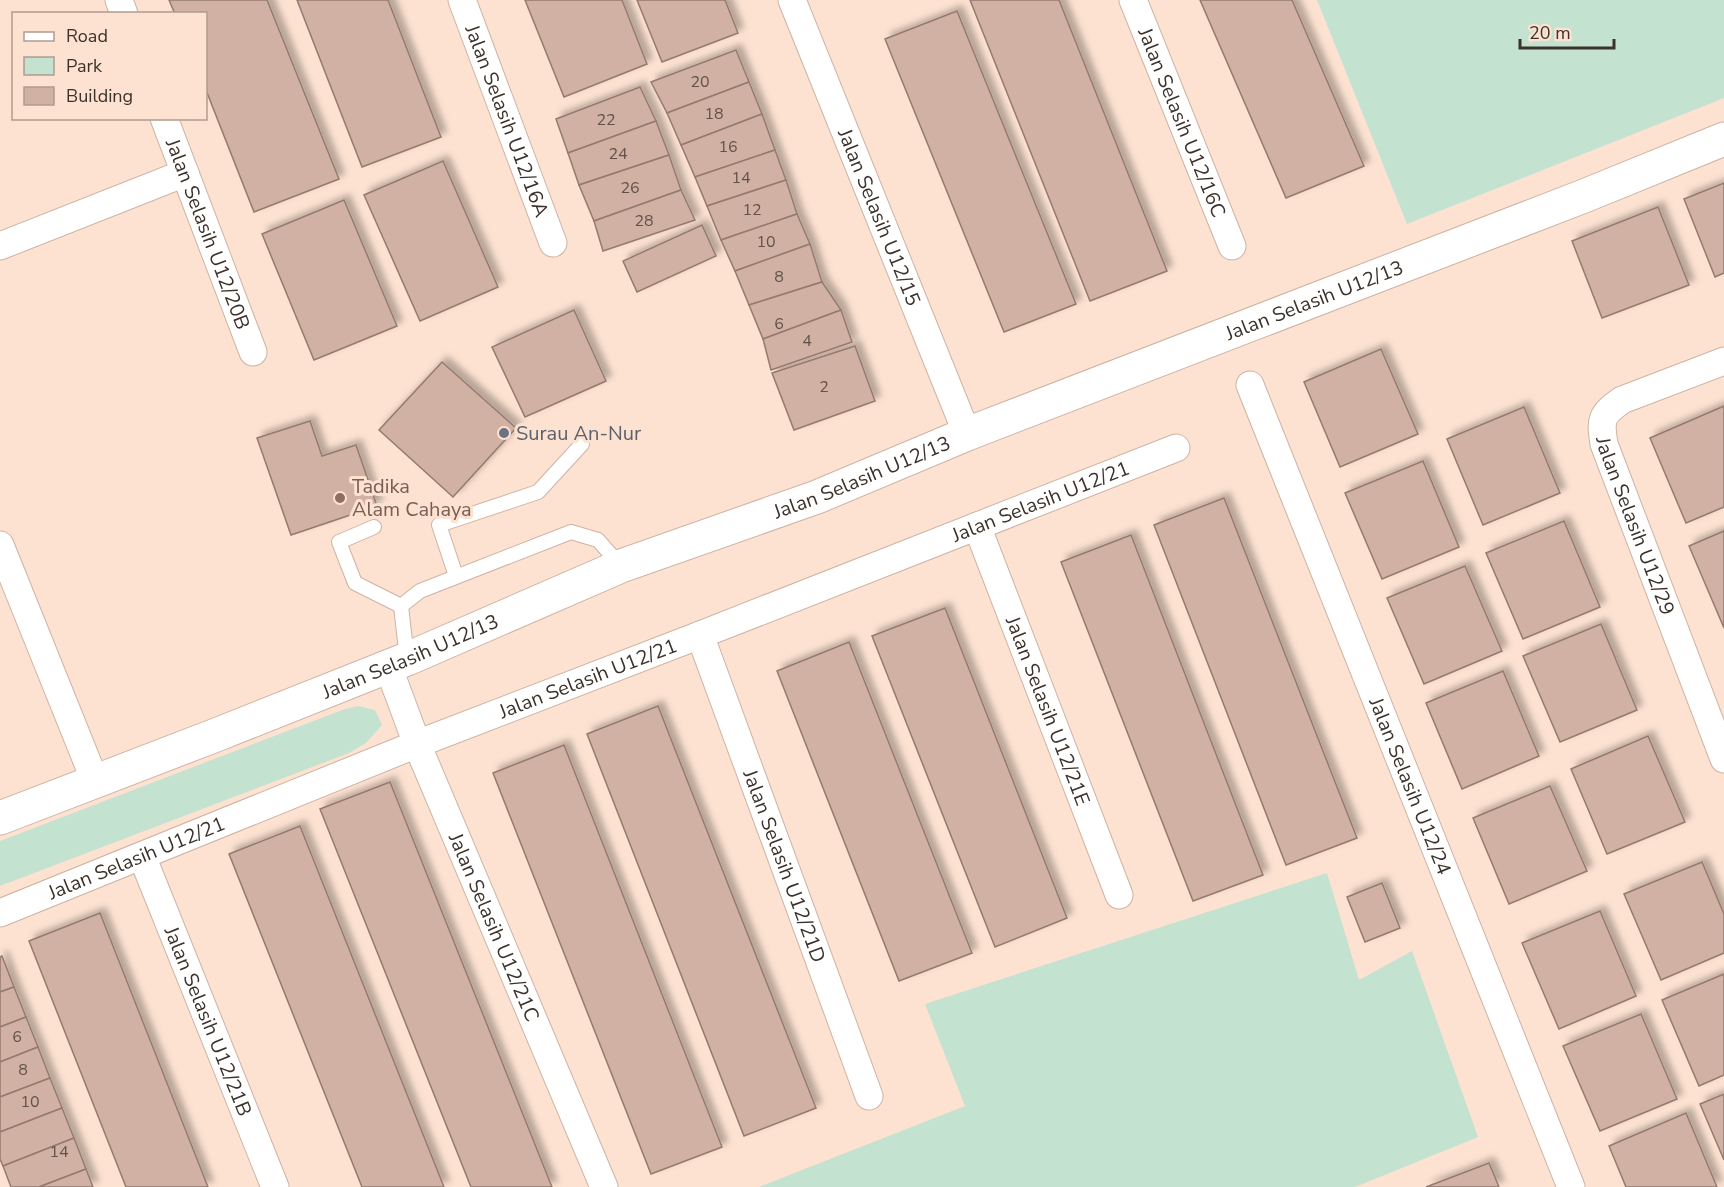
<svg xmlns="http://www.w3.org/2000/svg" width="1724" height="1187" font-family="'Nunito Sans',sans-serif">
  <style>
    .green { fill: #c3e2d0 }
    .building { fill: #d0b1a3; stroke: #957a6e; stroke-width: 1.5; filter: url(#shadow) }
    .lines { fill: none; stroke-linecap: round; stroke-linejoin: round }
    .lane-casing { stroke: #ceb3a3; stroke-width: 16 }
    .street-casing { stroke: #ceb3a3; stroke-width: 29 }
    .secondary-casing { stroke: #ceb3a3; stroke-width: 35 }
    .lane { stroke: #fff; stroke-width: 14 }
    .street { stroke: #fff; stroke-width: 27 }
    .secondary { stroke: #fff; stroke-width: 33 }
    .worship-dot { fill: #6b7280; stroke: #fde2d1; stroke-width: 2 }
    .education-dot { fill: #8d6e63; stroke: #fde2d1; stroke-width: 2 }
    .labels { text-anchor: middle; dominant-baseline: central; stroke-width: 6; stroke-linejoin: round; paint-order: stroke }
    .number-label { font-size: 16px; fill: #615249 }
    .street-label { font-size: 20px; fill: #3c322b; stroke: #fde2d1 }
    .worship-label { font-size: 20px; fill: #5b616d; stroke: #fde2d1; text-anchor: start }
    .education-label { font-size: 20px; fill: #785e54; stroke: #fde2d1; text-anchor: start }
  </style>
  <defs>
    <filter id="shadow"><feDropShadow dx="5.5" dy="-5.5" stdDeviation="3" flood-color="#0004"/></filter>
  </defs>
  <rect width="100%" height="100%" fill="#fde2d1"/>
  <g class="green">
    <path d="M1317 0H1724V98L1407 224Z"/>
    <path d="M358 706 375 710 382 725 366 743 349 753 0 886V841L345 709Z"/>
    <path d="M1327 873 1359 980 1412 951 1478 1137 1355 1187H759L965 1106 925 1004Z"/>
  </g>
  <g class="building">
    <path d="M169 0H267L339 179 254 212 206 90V14H175Z"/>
    <path d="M297 0H388L441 137 362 167Z"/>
    <path d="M525 0H622L647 64 564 97Z"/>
    <path d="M637 0H725L738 33 662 62Z"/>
    <path d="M970 0H1059L1167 271 1090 301Z"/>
    <path d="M1200 0H1292L1364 166 1286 198Z"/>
    <path d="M957 11 1076 304 1004 332 885 39Z"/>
    <path d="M736 50 749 82 667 113 651 82Z"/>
    <path d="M749 82 762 114 681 145 667 113Z"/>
    <path d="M640 87 656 121 568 153 556 119Z"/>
    <path d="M762 114 775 150 695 177 681 145Z"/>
    <path d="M656 121 669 155 579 185 568 153Z"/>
    <path d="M775 150 786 180 707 206 695 177Z"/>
    <path d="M669 155 681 190 594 221 579 185Z"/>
    <path d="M443 161 498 287 420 321 364 195Z"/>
    <path d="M786 180 797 214 721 240 707 206Z"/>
    <path d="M1724 183V273L1715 277 1684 199Z"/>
    <path d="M681 190 695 220 603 251 594 221Z"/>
    <path d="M344 200 397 326 314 360 262 234Z"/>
    <path d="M1658 207 1689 285 1602 318 1572 241Z"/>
    <path d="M797 214 810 244 735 271 721 240Z"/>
    <path d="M702 225 716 256 637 292 623 261Z"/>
    <path d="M810 244 822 282 749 305 735 271Z"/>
    <path d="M822 282 841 310 763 339 749 305Z"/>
    <path d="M574 310 606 381 525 417 492 347Z"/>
    <path d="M841 310 852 342 771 370 763 339Z"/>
    <path d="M855 346 875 401 794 430 772 373Z"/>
    <path d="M1381 349 1418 434 1340 467 1304 382Z"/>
    <path d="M442 362 516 428 453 497 379 430Z"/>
    <path d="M1724 406V507L1686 523 1650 438Z"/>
    <path d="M1524 407 1560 493 1483 525 1447 439Z"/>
    <path d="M310 421 322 456 356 445 377 506 291 535 257 438Z"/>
    <path d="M1423 461 1459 547 1382 579 1345 493Z"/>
    <path d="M1224 498 1357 838 1286 865 1154 525Z"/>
    <path d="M1564 521 1600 607 1523 639 1486 553Z"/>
    <path d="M1724 531V628L1689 546Z"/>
    <path d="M1131 535 1263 875 1193 901 1061 562Z"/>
    <path d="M1465 566 1502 651 1424 684 1387 598Z"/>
    <path d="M945 608 1067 918 995 947 872 636Z"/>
    <path d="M1601 624 1637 710 1560 742 1523 656Z"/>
    <path d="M849 642 972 953 899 981 777 671Z"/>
    <path d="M1503 671 1539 756 1462 789 1426 703Z"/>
    <path d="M658 706 816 1108 744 1136 587 734Z"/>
    <path d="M1648 736 1685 822 1607 854 1571 769Z"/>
    <path d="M564 745 722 1147 651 1174 493 773Z"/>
    <path d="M390 782 552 1187H471L320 809Z"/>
    <path d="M1550 786 1587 871 1509 904 1473 818Z"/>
    <path d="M300 826 444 1187H362L229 854Z"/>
    <path d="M1702 862 1724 914V953L1661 980 1624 894Z"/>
    <path d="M1382 883 1400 928 1365 942 1347 897Z"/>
    <path d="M1600 911 1636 996 1559 1029 1522 943Z"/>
    <path d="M100 913 208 1187H126L29 941Z"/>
    <path d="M2 956 14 987 0 992V957Z"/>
    <path d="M1724 974V1075L1699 1086 1662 1000Z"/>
    <path d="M14 987 26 1017 0 1027V992Z"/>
    <path d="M1641 1014 1677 1099 1600 1131 1563 1046Z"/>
    <path d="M26 1017 38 1047 0 1062V1027Z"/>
    <path d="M38 1047 50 1078 0 1097V1062Z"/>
    <path d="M50 1078 62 1108 0 1132V1097Z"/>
    <path d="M1724 1094V1160L1700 1104Z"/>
    <path d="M62 1108 74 1138 3 1166 0 1159V1132Z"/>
    <path d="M1686 1113 1717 1187H1626L1609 1146Z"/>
    <path d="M74 1138 86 1169 39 1187H11L3 1166Z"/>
    <path d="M1489 1163 1499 1187H1426Z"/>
    <path d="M86 1169 93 1187H39Z"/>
  </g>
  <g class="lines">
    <g class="lane-casing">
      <g id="lane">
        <path d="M374 527 339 542 355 583 401 606"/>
        <path d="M456 576 439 525 538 492 582 444"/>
        <path d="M407 659 401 606 420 591 571 532 598 540 620 565"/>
      </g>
    </g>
    <g class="street-casing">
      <g id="street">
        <path d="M119 0 124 14"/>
        <path id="s1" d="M462 0 553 243"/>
        <path id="s2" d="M792 0 967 434"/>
        <path id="s3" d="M1133 0 1232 246"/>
        <path id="s4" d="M164 118 253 352"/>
        <path d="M0 246 185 173"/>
        <path id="s5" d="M1724 361 1622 400C1601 415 1600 419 1604 444L1724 759"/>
        <path id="s6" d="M1250 385 1571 1187"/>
        <path id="s7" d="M977 526 1119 895"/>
        <path d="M0 545 95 781"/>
        <path id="s8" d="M700 635 869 1096"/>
        <path id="s9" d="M388 666 417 744 604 1187"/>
        <path id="s10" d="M142 856 275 1187"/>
        <path id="s11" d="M0 913 417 744 700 635 1176 448"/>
      </g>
    </g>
    <g class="secondary-casing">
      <g id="secondary">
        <path id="s12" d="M0 818 216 735 407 659 621 566 817 497 967 434 1584 196 1724 139"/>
      </g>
    </g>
    <use href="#lane" class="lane"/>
    <use href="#street" class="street"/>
    <use href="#secondary" class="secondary"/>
  </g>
  <circle class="worship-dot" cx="504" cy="433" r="6"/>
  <circle class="education-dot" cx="340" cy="498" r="6"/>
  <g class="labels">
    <g class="number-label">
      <text x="700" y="82">20</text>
      <text x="714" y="114">18</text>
      <text x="606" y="120">22</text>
      <text x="728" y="147">16</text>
      <text x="618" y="154">24</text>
      <text x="741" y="178">14</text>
      <text x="630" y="188">26</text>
      <text x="752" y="210">12</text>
      <text x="644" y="221">28</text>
      <text x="766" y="242">10</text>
      <text x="779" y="277">8</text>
      <text x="779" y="324">6</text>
      <text x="807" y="341">4</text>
      <text x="824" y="387">2</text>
      <text x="17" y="1037">6</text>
      <text x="23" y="1070">8</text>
      <text x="30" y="1102">10</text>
      <text x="59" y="1152">14</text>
    </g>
    <g class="street-label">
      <text stroke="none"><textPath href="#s1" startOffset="129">Jalan Selasih U12/16A</textPath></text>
      <text stroke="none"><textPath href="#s3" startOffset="132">Jalan Selasih U12/16C</textPath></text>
      <text stroke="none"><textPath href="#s2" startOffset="234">Jalan Selasih U12/15</textPath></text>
      <text stroke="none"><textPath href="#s4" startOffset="124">Jalan Selasih U12/20B</textPath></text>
      <text stroke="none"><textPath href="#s12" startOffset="1413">Jalan Selasih U12/13</textPath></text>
      <text stroke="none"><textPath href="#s12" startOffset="927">Jalan Selasih U12/13</textPath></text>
      <text stroke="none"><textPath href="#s11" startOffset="1119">Jalan Selasih U12/21</textPath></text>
      <text stroke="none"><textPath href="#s5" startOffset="249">Jalan Selasih U12/29</textPath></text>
      <text stroke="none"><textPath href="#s12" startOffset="441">Jalan Selasih U12/13</textPath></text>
      <text stroke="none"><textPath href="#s11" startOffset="633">Jalan Selasih U12/21</textPath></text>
      <text stroke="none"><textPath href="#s7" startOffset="198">Jalan Selasih U12/21E</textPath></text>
      <text stroke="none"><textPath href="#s6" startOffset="432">Jalan Selasih U12/24</textPath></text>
      <text stroke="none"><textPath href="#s11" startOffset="147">Jalan Selasih U12/21</textPath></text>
      <text stroke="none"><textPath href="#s8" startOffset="246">Jalan Selasih U12/21D</textPath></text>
      <text stroke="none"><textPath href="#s9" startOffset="282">Jalan Selasih U12/21C</textPath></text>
      <text stroke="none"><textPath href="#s10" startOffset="178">Jalan Selasih U12/21B</textPath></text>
    </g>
    <g class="worship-label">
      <text x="516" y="433">Surau An-Nur</text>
    </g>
    <g class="education-label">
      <text x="352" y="486">Tadika<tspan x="352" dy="23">Alam Cahaya</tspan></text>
    </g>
  </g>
  <rect x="12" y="12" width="195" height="108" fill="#fde2d1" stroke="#b09c8f" stroke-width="1.5"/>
  <rect x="24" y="32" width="30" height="9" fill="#ffffff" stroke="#b09c8f" stroke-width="1.5"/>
  <text x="66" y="42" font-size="18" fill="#3c322b">Road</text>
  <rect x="24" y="57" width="30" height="18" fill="#c3e2d0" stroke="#b09c8f" stroke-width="1.5"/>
  <text x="66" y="72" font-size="18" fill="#3c322b">Park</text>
  <rect x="24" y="87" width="30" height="18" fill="#d0b1a3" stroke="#b09c8f" stroke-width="1.5"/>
  <text x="66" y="102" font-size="18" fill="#3c322b">Building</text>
  <path d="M1520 39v9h94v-9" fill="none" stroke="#3c322b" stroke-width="3"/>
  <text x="1529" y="39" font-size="18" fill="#3c322b" stroke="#fde2d1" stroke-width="4.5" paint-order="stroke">20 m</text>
</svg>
